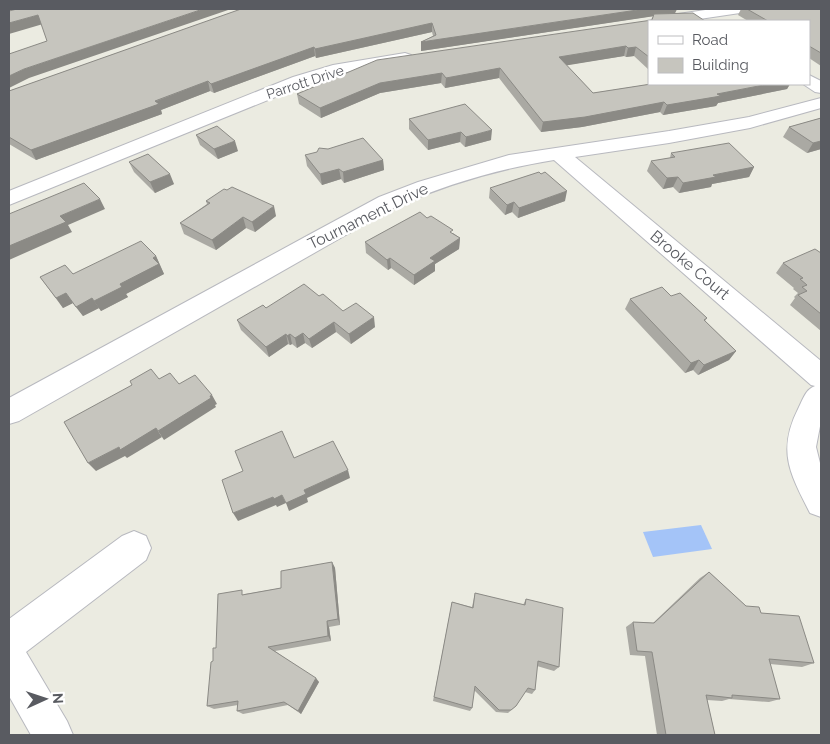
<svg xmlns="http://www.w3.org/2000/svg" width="830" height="744" font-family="Raleway,sans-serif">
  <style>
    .water { fill: #a4c4f8 }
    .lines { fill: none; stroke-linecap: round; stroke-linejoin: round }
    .minor-casing { stroke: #b8b9bf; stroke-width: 2 }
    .minor { fill: #fff; fill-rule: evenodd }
    .wall { fill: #aaa9a3 }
    .shaded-wall { fill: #8b8a85 }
    .building { fill: #c6c5be; stroke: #8b8a85 }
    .labels { text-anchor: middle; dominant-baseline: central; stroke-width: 5; stroke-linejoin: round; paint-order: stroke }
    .far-street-label { font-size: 14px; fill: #595b61; stroke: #fff }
    .street-label { font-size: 16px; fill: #595b61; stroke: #fff }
  </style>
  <rect width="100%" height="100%" fill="#ebebe1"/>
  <path class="water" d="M701 525 712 549 653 557 643 532Z"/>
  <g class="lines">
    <g class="minor-casing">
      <g id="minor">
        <path d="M712 9H747L745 12 740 13 686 21H651L653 18 658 17Z"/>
        <path d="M405 53 411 55 413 58 411 61 336 74 305 85 9 205V191L293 77 333 65Z"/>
        <path d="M809 75 821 81V93L815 92 803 84H809Z"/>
        <path d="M821 98V108L750 128 669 143 575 157 821 361V421L816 447 821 467V517L810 513C789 472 777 450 799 407 803 399 806 389 815 386L811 385 554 160C498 169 447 184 395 207L19 421 9 424V398L305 237 379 197 418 182 509 155 669 131 749 117Z"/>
        <path d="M134 531 146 536 151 548 146 560 26 652 67 721 73 735H31L9 696V619L122 536Z"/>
      </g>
    </g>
    <use href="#minor" class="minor"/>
  </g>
  <g class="wall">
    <path d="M243 9H677L675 13H670L649 21V70L634 56 626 57 624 56 566 65 593 93 651 84H790L787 89 718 103 716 106 663 115 660 112 582 127 541 132 499 78 445 88 441 83 380 93 321 118 299 104 297 94 652 20 653 16 421 51V42L433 36 432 32 316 58 315 56 214 93 210 91 161 110 162 114 36 160 9 144V91Z"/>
    <path d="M741 9H821V66L809 58V21H748L738 15Z"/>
    <path d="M821 118V149L807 153 783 137 789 127Z"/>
    <path d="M409 119 491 140 465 147 460 142 428 150 409 129Z"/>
    <path d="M196 135 238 151 218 159 200 145Z"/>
    <path d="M671 153 754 167 749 177 712 184 711 187 679 193 673 187 663 189 647 171 651 161 670 158Z"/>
    <path d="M305 155 383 160 384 170 344 183 341 179 322 185 307 166Z"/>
    <path d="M129 162 174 184 155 193 134 172Z"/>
    <path d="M490 188 565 201 518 218 512 212 505 215 489 198Z"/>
    <path d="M206 201 276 216 255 232 246 228 216 250 184 234 180 223 207 204Z"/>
    <path d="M453 233 460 238 459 249 435 264V271L414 285 391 268 388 270 366 253 365 242Z"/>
    <path d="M821 253V331L790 305 795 298 794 297 798 293 793 289 794 288 776 273 783 263Z"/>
    <path d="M156 256 164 274 126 294 128 297 101 311 99 308 83 316 73 303 63 308 40 277 73 274Z"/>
    <path d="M319 296 343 311 375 327 351 344 336 332 312 348 305 343 297 348 292 344 290 345 288 344 269 357 241 330 237 320 266 308Z"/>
    <path d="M671 296 707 318 705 321 736 351 729 360 698 375 693 370 685 373 625 309 630 299Z"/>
    <path d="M332 562 335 568 340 625 329 627 331 641 275 651 319 682 301 714 288 705 243 714 237 711 238 705 214 709 207 706 213 661 216 648 245 594 281 588Z"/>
    <path d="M709 572 746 606 761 613 814 663 802 667 770 664 780 699 769 702 729 699 722 701 707 700 715 735H657L645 656 630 655 626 627 633 622 653 623 700 578Z"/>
    <path d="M475 593 523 605 526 599 559 667 554 671 537 666 535 690 532 694 525 692 516 706 508 713 496 712 474 690 472 708 470 711 433 701 452 602 472 607Z"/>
  </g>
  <g class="shaded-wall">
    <path d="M203 9H231L29 78 9 88V76L24 69Z"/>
    <path d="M644 9H677L675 13 421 51V42Z"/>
    <path d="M38 15 43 24 9 34V23Z"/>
    <path d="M432 23V32L316 58 315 49Z"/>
    <path d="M626 46 624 56 557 67 559 57Z"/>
    <path d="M314 47 315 56 214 93 211 84Z"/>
    <path d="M636 47 634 56 626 57 628 48Z"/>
    <path d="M500 68 499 78 445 88 446 78Z"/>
    <path d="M442 73 441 83 380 93 321 118 320 108 380 83Z"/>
    <path d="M208 81 210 91 161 110 162 114 36 160 31 150Z"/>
    <path d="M769 84H790L787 89 718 103 716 106 663 115 667 105 717 94Z"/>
    <path d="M664 102 660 112 582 127 541 132 543 122Z"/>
    <path d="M492 130 491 140 465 147 466 137Z"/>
    <path d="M461 132 460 142 428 150V140Z"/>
    <path d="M235 141 238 151 218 159 214 149Z"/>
    <path d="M821 141V149L807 153 813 143Z"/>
    <path d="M383 160 384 170 344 183 343 172Z"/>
    <path d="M754 167 749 177 712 184 711 187 679 193 683 183 713 175Z"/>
    <path d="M339 169 341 179 322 185 320 174Z"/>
    <path d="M170 174 174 184 155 193 150 182Z"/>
    <path d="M678 177 673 187 663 189 667 178Z"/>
    <path d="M567 191 565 201 518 218 519 208Z"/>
    <path d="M100 199 105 209 68 225 72 232 9 260V246L60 216Z"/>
    <path d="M514 202 512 212 505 215 507 205Z"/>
    <path d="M274 206 276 216 255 232 252 222Z"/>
    <path d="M243 217 246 228 216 250 212 240Z"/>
    <path d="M460 238 459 249 435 264V271L414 285V275L430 258Z"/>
    <path d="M156 256 164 274 126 294 128 297 101 311 94 301 120 284 153 258Z"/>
    <path d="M390 258 391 268 388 270 387 260Z"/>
    <path d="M66 293 73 303 63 308 56 298Z"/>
    <path d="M92 298 99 308 83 316 76 307Z"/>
    <path d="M374 317 375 327 351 344 349 334Z"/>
    <path d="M334 322 336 332 312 348 309 339Z"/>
    <path d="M303 333 305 343 297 348 295 338Z"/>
    <path d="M286 334 288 344 269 357 266 347Z"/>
    <path d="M290 334 292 344 290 345 287 336Z"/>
    <path d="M736 351 729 360 698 375 704 365Z"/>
    <path d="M699 360 693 370 685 373 691 363Z"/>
    <path d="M212 395 217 404 215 405 216 407 164 440 158 431Z"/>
    <path d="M156 428 162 437 127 458 125 456 96 471 88 463Z"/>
    <path d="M348 470 350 478 307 498 308 502 289 511 286 503 304 490Z"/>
    <path d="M282 495 286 503 277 507 276 505 238 521 233 513 273 497Z"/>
    <path d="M332 562 335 568 340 625 338 619Z"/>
    <path d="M327 621 329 627 331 641 328 636Z"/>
    <path d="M316 678 319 682 301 714 298 711Z"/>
  </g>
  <g class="building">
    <path d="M17 9H203L24 69 9 76V54L47 41 38 15 9 23V11Z"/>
    <path d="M241 9H644L421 42 436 35 432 23 315 49 314 47 211 84 208 81 155 101 159 104 31 150 9 137V91Z"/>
    <path d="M747 9H821V53L809 46V21H768Z"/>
    <path d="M693 13 705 21H649V57L636 47 628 48 626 46 559 57 593 93 651 84H769L717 94 721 96 667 105 664 102 585 117 543 122 500 68 446 78 442 73 380 83 320 108 297 94 377 60 652 20 654 14Z"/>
    <path d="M465 104 492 130 466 137 461 132 428 140 409 119Z"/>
    <path d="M821 118V141L813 143 789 127Z"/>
    <path d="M217 126 235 141 214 149 196 135Z"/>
    <path d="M363 138 383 160 343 172 339 169 320 174 305 155 317 152 319 148 328 149Z"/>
    <path d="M729 143 754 167 713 175 716 177 683 183 678 177 667 178 651 161 675 157 671 153Z"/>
    <path d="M148 154 170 174 150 182 129 162Z"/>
    <path d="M539 172 541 174 545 172 567 191 519 208 514 202 507 205 490 188Z"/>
    <path d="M84 183 100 199 60 216 66 222 9 246V214Z"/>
    <path d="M232 187 274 206 252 222 243 217 212 240 180 223 210 203 206 201 224 189 227 190Z"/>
    <path d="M420 212 427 218 431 216 453 230 450 232 460 238 430 258 435 261 414 275 390 258 387 260 365 242Z"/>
    <path d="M141 241 156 256 153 258 159 264 120 284 122 287 94 301 92 298 76 307 66 293 56 298 40 277 65 265 73 274Z"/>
    <path d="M815 249 821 253V314L798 295 807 291 802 287 807 285 800 279 803 278 783 263Z"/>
    <path d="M304 284 319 296 323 294 343 311 356 303 374 317 349 334 334 322 309 339 303 333 295 338 290 334 287 336 286 334 266 347 237 320 263 305 266 308Z"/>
    <path d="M662 287 671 296 680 293 707 318 704 320 736 351 704 365 699 360 691 363 630 299Z"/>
    <path d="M151 369 159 379 170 373 179 384 195 375 212 395 210 396 211 398 158 431 156 428 120 450 119 447 88 463 64 422 132 385 130 381Z"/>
    <path d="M282 431 294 458 333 441 348 470 304 490 306 494 286 503 282 495 274 499 273 497 233 513 222 480 243 471 235 451Z"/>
    <path d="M332 562 338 619 327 621 328 636 268 647 316 678 298 711 284 702 237 711 238 701 207 706 211 662 213 661V648H216L218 594 242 590V595L281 588V571Z"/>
    <path d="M709 572 746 606 759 607 761 613 799 616 814 663 769 659 780 699 732 695V698L706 695 715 735H666L652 652 637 651 633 622 654 623Z"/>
    <path d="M475 593 525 605 526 599 563 608 559 667 538 661 535 690 528 688 516 706 511 710H499L475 686 472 708 434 697 452 602 473 608Z"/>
  </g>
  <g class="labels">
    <g class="far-street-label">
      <text transform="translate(305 82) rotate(-18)">Parrott Drive</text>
    </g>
    <g class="street-label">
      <text transform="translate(368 216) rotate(-26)">Tournament Drive</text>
      <text transform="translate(690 265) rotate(40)">Brooke Court</text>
    </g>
  </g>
  <rect width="830" height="744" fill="none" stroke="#595b61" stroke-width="20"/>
  <rect x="648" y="20" width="162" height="65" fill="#ffffff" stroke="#bdbdc0"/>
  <rect x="658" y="36" width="25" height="8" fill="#ffffff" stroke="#bdbdc0"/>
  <text x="692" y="45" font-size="15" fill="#595b61">Road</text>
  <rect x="658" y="58" width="25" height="15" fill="#c6c5be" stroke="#bdbdc0"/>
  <text x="692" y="70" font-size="15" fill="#595b61">Building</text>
  <g transform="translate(45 699) rotate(87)" stroke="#ffffff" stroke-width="4" paint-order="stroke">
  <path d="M0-4L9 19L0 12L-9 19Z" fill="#595b61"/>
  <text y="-8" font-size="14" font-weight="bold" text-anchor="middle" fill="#595b61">N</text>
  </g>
</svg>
